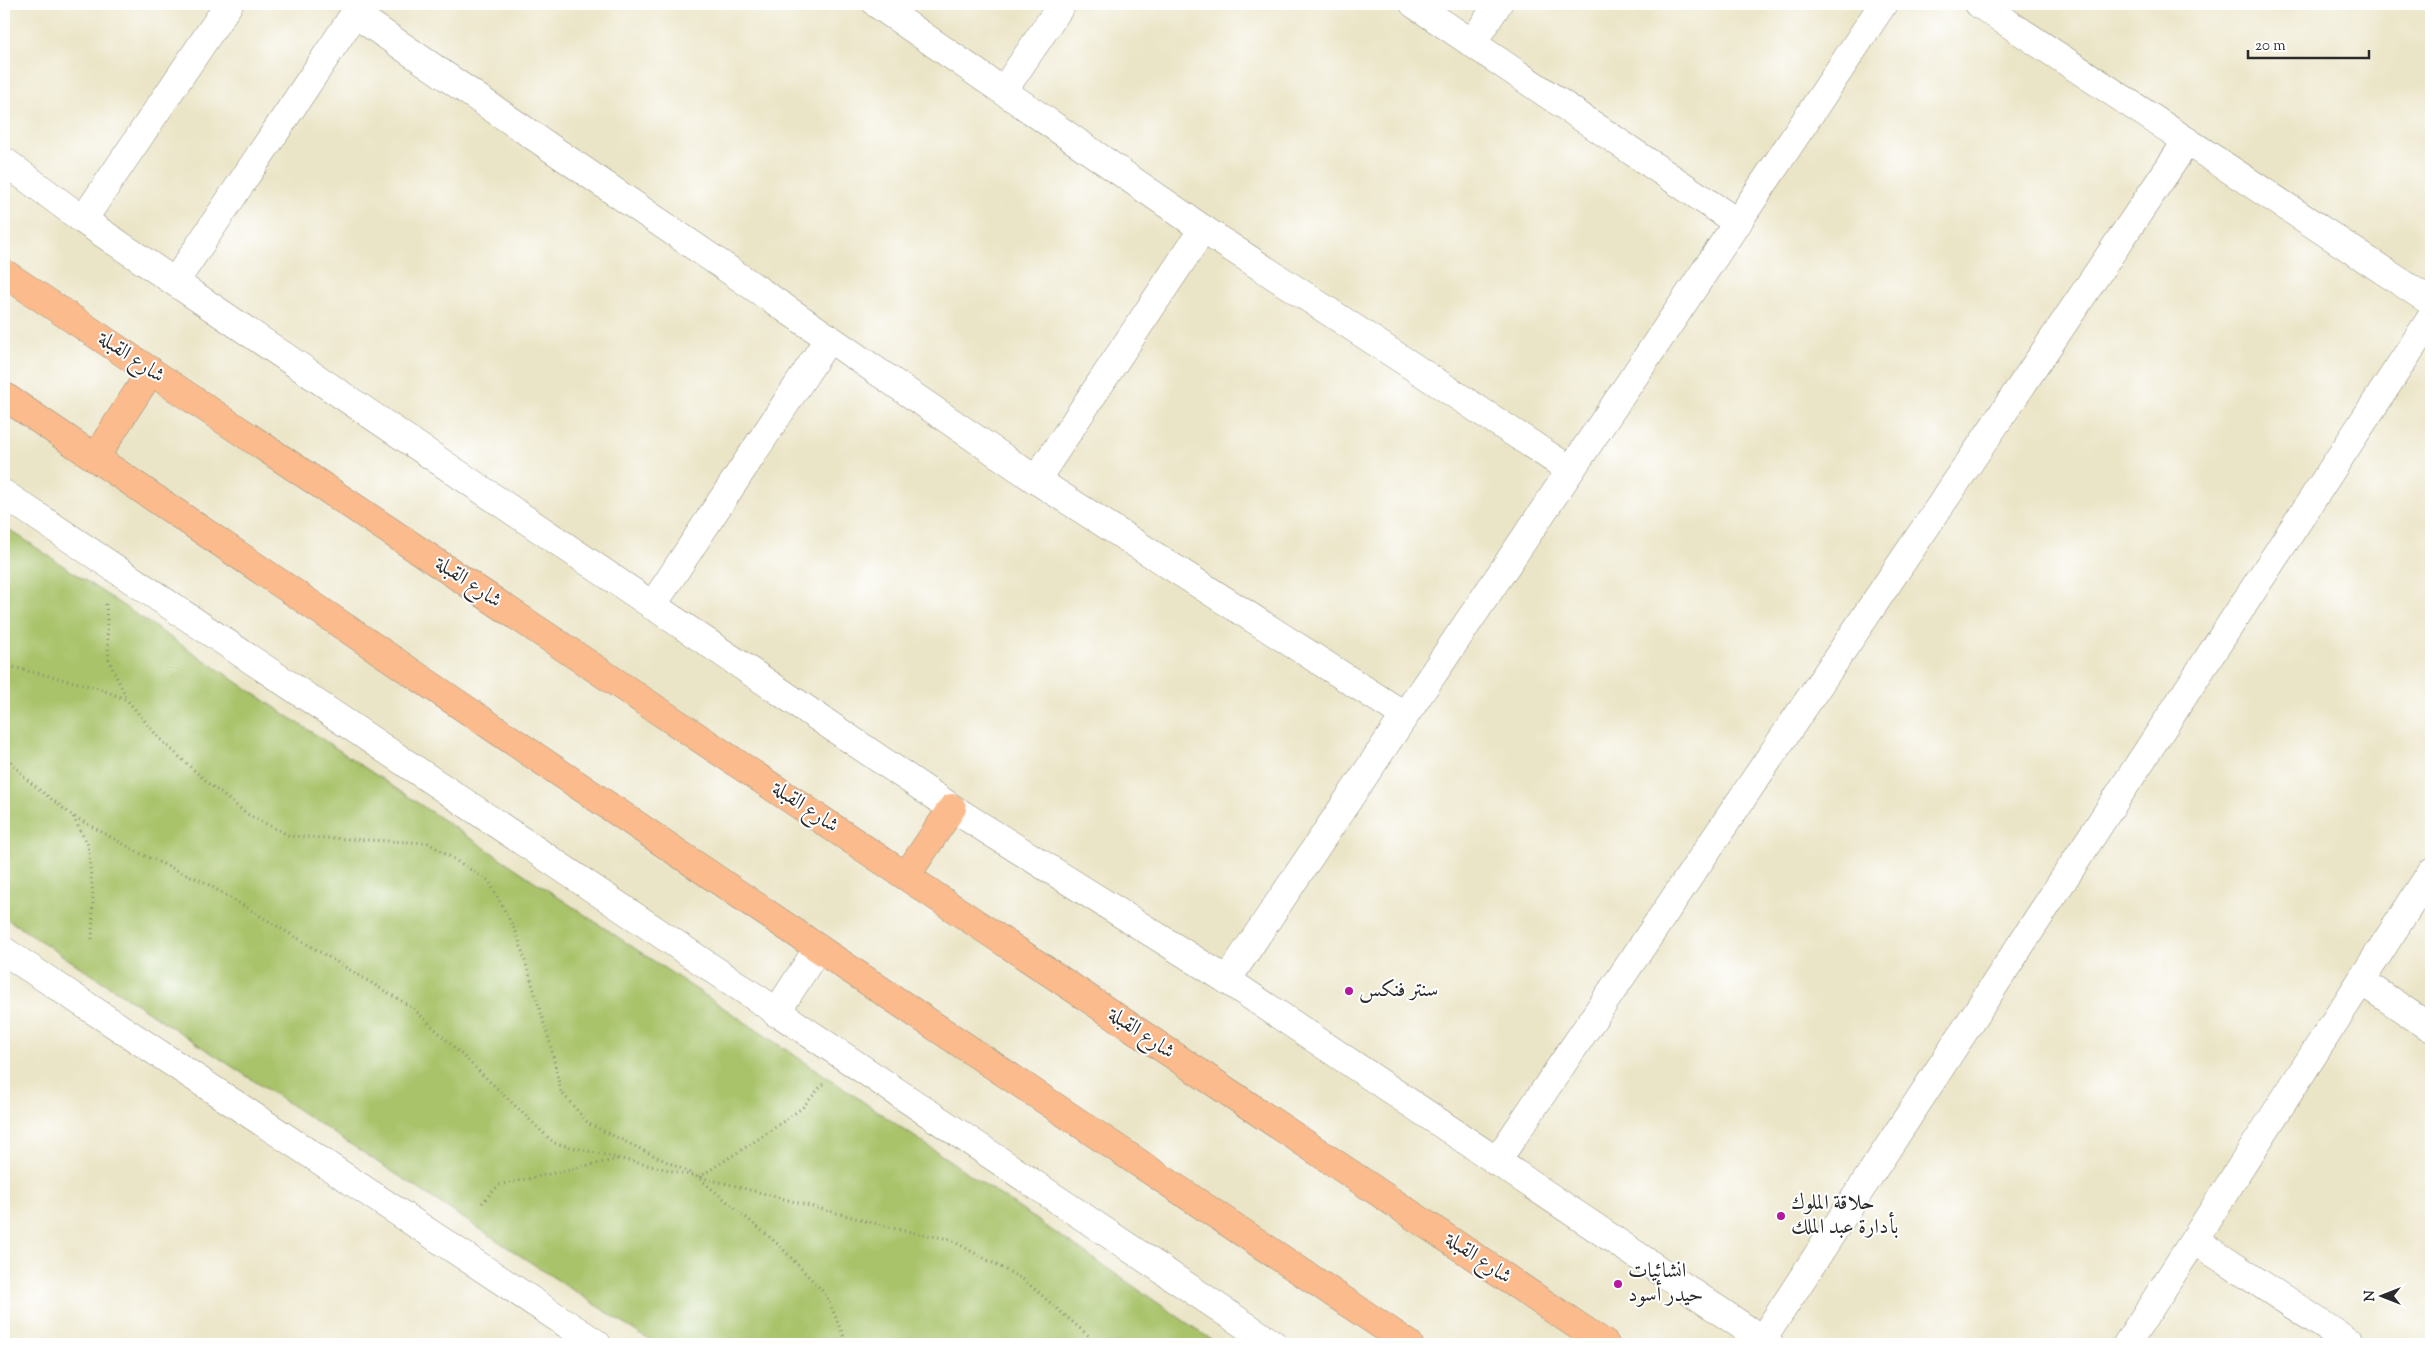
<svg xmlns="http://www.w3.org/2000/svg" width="2435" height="1348" font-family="'Sorts Mill Goudy',Amiri,serif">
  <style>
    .green { fill: #a9c36a; stroke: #6a774a }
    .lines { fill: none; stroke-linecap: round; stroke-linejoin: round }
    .minor-casing { stroke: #8b8879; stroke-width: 29 }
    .tertiary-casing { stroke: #8b8879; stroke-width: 29 }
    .primary-casing { stroke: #8b8879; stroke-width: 29 }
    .path { stroke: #8b8879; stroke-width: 3; stroke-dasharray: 1 4; stroke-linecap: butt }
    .minor { stroke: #fff; stroke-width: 28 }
    .tertiary { stroke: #fff; stroke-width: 28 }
    .primary { stroke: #fbbb8d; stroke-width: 28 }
    .poi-dot { fill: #b5179e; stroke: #fff; stroke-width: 2 }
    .labels { text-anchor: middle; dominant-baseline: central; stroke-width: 4; stroke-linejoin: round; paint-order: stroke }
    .street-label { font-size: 21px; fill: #2b2b2b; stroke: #fff }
    .poi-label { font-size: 21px; fill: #2b2b2b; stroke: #fff; text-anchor: start }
  </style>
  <rect width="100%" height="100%" fill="#fff"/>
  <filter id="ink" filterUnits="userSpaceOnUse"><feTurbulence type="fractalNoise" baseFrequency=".02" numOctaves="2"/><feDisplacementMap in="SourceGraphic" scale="10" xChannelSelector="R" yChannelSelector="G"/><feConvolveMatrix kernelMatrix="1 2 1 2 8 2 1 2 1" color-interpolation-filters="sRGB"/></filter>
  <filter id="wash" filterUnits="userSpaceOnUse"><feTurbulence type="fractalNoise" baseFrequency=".0096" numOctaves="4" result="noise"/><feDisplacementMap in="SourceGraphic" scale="20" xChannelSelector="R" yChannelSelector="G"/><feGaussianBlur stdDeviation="1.12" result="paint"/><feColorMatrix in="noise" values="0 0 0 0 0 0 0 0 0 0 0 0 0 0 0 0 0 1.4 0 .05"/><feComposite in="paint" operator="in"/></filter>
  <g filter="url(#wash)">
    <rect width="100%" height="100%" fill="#ebe5c7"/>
    <path class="green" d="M4 526 833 1081 1218 1344H655L4 917Z"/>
  </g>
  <g filter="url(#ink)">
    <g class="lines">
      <g class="minor-casing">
        <g id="minor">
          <path d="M877 4 1203 229 1569 469"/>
          <path d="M1414 4 1738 223"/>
          <path d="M1979 4 2431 302"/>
          <path d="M355 14 1036 480 1404 715"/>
          <path d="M1472 43 1498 4"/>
          <path d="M1004 90 1062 4"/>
          <path d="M1036 480 1203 229"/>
          <path d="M652 606 829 338"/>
          <path d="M4 951 597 1344"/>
          <path d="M1227 980C1445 654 1667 331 1883 4"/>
          <path d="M2361 981 2431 1028"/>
          <path d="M1496 1162 2187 141"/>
          <path d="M2194 1240 2352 1344"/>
          <path d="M1762 1340 2431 318"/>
          <path d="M2127 1344 2431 872"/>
        </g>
      </g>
      <g class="tertiary-casing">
        <g id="tertiary">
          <path d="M4 161 83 220 952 808 1227 980 1769 1344"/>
          <path d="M83 220 229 4"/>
          <path d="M175 282 361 4"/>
          <path d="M4 494 1273 1344"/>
          <path d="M776 1013 818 948"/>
        </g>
      </g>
      <g class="primary-casing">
        <g id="primary">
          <path d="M4 273 1605 1344"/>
          <path d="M4 396 818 948 1409 1344"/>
          <path d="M95 458 151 371"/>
          <path d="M906 876 952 808"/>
        </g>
      </g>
      <g class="path">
        <path d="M106 604 109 661 127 699"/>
        <path d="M4 665 98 688 127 700 159 738 208 783 247 814 290 836 428 843 489 881 517 934 550 1043 561 1092 589 1124 692 1174"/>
        <path d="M4 754 26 779 73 816 145 856 204 882 413 1008 554 1143 728 1184 900 1230 949 1239 1024 1280 1098 1344"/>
        <path d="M73 817 88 845 93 897 92 942"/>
        <path d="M699 1177 760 1138 802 1108 823 1084"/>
        <path d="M700 1179 779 1245 826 1295 847 1344"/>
        <path d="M482 1203 499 1185 618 1159"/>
      </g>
      <use href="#minor" class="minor"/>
      <use href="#tertiary" class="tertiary"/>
      <use href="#primary" class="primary"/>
    </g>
  </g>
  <g class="poi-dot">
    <circle cx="1349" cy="991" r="5"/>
    <circle cx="1781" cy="1216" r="5"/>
    <circle cx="1618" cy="1284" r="5"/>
  </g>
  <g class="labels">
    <g class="street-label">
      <text transform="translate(131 358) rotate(34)">شارع القبلة</text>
      <text transform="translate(468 583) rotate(34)">شارع القبلة</text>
      <text transform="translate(805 808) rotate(34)">شارع القبلة</text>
      <text transform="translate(1141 1034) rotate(34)">شارع القبلة</text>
      <text transform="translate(1478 1259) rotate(34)">شارع القبلة</text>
    </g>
    <g class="poi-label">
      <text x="1359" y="991">سنتر فنكس</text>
      <text x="1791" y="1204">حلاقة الملوك<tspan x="1791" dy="24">بأدارة عبد الملك</tspan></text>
      <text x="1628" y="1272">انشائيات<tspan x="1628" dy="24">حيدر أسود</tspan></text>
    </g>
  </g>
  <rect width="2435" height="1348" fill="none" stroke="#fff" stroke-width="20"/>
  <g transform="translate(2382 1296) rotate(270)" stroke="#ffffff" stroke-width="4" paint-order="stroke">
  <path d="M0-4L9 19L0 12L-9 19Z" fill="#2b2b2b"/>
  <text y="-8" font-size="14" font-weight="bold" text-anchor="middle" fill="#2b2b2b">N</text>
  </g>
  <path d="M2248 50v8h121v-8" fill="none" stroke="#2b2b2b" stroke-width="2.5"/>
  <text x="2255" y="50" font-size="15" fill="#2b2b2b" stroke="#ffffff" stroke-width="4" paint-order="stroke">20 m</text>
</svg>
